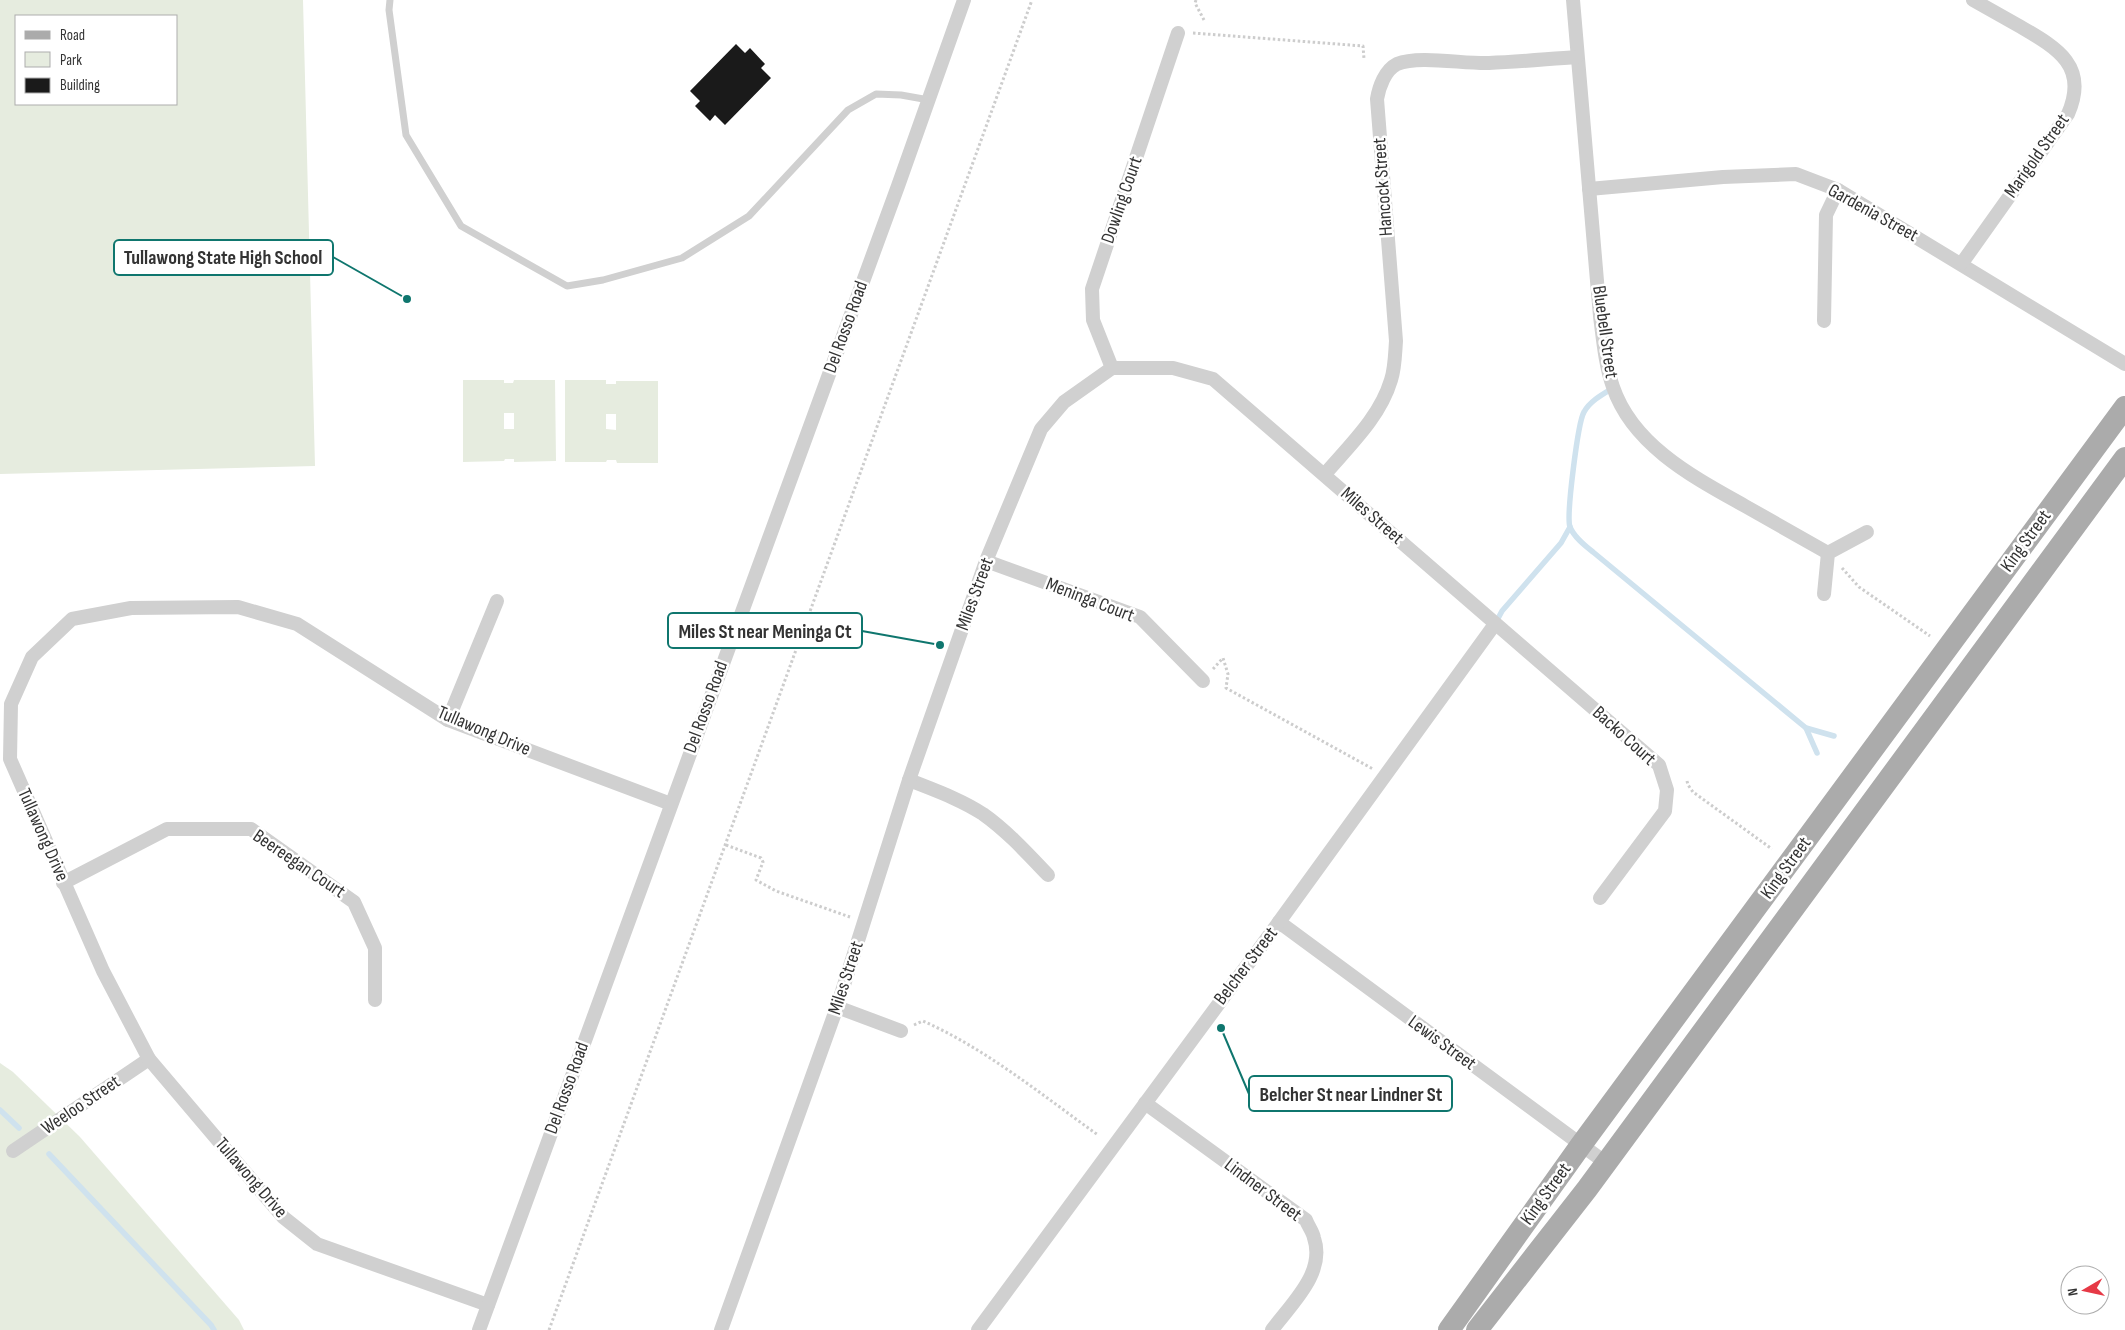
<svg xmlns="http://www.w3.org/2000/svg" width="2125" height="1330" font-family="'Sofia Sans Condensed',sans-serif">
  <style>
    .green { fill: #e6ecdf; fill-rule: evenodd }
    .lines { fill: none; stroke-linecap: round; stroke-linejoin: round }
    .stream { stroke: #cfe2ee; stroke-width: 5.5 }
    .building { fill: #1a1a1a }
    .path { stroke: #cdcdcd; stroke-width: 3; stroke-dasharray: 2.5 2.5; stroke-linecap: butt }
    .service { stroke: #d0d0d0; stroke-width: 7 }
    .minor { stroke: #d0d0d0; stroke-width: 14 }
    .primary { stroke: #ababab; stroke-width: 22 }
    .labels { text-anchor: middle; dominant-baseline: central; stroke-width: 5; stroke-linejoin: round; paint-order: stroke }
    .street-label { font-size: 19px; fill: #333; stroke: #fff }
    .leader { fill: none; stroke: #0f766e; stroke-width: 2 }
    .callout-dot { fill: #0f766e; stroke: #fff; stroke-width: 2 }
    .callout { fill: #fff; stroke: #0f766e; stroke-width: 2 }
    .callout-label { font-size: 20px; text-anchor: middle; font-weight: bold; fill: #333 }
  </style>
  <rect width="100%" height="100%" fill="#fff"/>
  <g class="green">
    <path d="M0 0H303L315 466 0 474ZM16 16H176V104H16Z"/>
    <path d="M463 380H504V383H513L514 380H555L556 461 514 462V459H505L504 461 463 462ZM504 413H514V429H504Z"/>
    <path d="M565 380H606V384H616V381H658V463H617L616 460H607L606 462H565ZM606 414H616V430L606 429Z"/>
    <path d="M0 1063 13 1072 80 1137 239 1320 244 1330H0Z"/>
  </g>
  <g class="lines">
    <g class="stream">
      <path d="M1613 388C1603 394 1590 401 1584 412 1578 422 1566 516 1570 527 1574 537 1584 545 1593 552L1806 728 1834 736"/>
      <path d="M1495 624 1502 611 1561 543 1570 527"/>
      <path d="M1806 728 1817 753"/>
      <path d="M0 1110 19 1128"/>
      <path d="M49 1154 211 1325 214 1330"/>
    </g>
  </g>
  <path class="building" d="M736 44 745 53 750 48 765 64 761 68 771 78 725 125 715 115 710 121 695 106 700 101 690 91Z"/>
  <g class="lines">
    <g class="path">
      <path d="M1196 0 1195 3 1204 20"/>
      <path d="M1193 33 1363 46 1364 59"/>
      <path d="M1842 568 1859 587 1930 636"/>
      <path d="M1213 669 1223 658 1228 674 1226 688 1373 769"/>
      <path d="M1687 781 1688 785 1693 792 1772 849"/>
      <path d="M726 845 761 858 763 862 756 880 776 891 850 917"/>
      <path d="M914 1025 923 1021C986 1049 1042 1095 1098 1135"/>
      <path d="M549 1330 1032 0"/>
    </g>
    <path class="service" d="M390 0 389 10 406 135 461 226 567 286 603 280 682 258 749 216 848 110 876 94 901 95 929 100"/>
    <g class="minor">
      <path d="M1573 0 1600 316C1603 339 1605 364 1613 387 1633 446 1695 478 1745 506 1773 522 1801 538 1828 553"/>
      <path d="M1589 189 1723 177 1796 174 1838 190 2125 364"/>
      <path d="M1962 263 2068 114C2089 66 2057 48 2021 27 2005 18 1989 9 1973 0"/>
      <path d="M1824 321 1826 215 1838 190"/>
      <path d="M1112 368 1093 320 1092 289 1178 33"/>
      <path d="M1325 474C1350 445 1380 417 1391 380 1395 368 1395 354 1396 341L1377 99C1379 87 1385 70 1397 64 1419 55 1463 64 1489 63 1518 62 1547 59 1577 57"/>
      <path d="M986 561 1140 617 1203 681"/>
      <path d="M1824 594 1828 553 1867 532"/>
      <path d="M448 720 497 601"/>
      <path d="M909 780C934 790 960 799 983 814 1007 831 1028 854 1048 875"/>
      <path d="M63 883 167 829H251L354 902 375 948V1000"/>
      <path d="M1279 922 1606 1163"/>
      <path d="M837 1007 901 1031"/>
      <path d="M1145 1103 1306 1220C1308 1226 1313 1232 1314 1238 1326 1273 1291 1304 1272 1330"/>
      <path d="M13 1151 149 1059"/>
      <path d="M488 1305 317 1244 283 1217 149 1059 103 971 10 759 11 704 32 657 72 619 131 608 238 607 297 624 448 720 671 804"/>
      <path d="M479 1330 898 186 964 0"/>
      <path d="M721 1330 837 1007 909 780 986 561 1041 429 1064 402 1112 368H1173L1213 379 1659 765 1667 790 1665 811 1600 898"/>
      <path d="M978 1330 1279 922 1495 624"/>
    </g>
    <g class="primary">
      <path d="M1449 1330 1581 1145 2125 407"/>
      <path d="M1477 1330 1587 1189 2125 458"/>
    </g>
  </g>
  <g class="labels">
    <g class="street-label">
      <text transform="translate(2037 156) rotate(-55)">Marigold Street</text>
      <text transform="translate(1383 187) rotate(-94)">Hancock Street</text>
      <text transform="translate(1122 200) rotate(-71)">Dowling Court</text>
      <text transform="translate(1873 213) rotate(29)">Gardenia Street</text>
      <text transform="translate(846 327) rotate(-70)">Del Rosso Road</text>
      <text transform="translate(1605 332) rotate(82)">Bluebell Street</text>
      <text transform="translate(1372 516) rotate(41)">Miles Street</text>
      <text transform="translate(2026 541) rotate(-54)">King Street</text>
      <text transform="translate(975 594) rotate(-70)">Miles Street</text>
      <text transform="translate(1090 600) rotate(21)">Meninga Court</text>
      <text transform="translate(706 707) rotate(-70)">Del Rosso Road</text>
      <text transform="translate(484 731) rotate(23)">Tullawong Drive</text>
      <text transform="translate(1624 736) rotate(42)">Backo Court</text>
      <text transform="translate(43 835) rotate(66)">Tullawong Drive</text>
      <text transform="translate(299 864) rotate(34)">Beereegan Court</text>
      <text transform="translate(1786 868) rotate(-54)">King Street</text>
      <text transform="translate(1246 966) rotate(-53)">Belcher Street</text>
      <text transform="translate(846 978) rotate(-72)">Miles Street</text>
      <text transform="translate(1442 1043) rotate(36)">Lewis Street</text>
      <text transform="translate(567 1088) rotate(-70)">Del Rosso Road</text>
      <text transform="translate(81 1105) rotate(-34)">Weeloo Street</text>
      <text transform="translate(251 1178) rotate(49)">Tullawong Drive</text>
      <text transform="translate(1263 1190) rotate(37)">Lindner Street</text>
      <text transform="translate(1546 1194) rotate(-54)">King Street</text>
    </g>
  </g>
  <path class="leader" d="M407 299L333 257M940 645L862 631M1221 1028L1249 1094"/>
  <g class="callout-dot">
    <circle cx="407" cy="299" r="5"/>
    <circle cx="940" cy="645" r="5"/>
    <circle cx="1221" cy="1028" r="5"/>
  </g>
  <g class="callout">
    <rect x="114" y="240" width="219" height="35" rx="5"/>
    <rect x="668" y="613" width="194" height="35" rx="5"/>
    <rect x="1249" y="1076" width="203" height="35" rx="5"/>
  </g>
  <g class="callout-label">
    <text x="223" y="264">Tullawong State High School</text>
    <text x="765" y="638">Miles St near Meninga Ct</text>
    <text x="1351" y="1101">Belcher St near Lindner St</text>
  </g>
  <rect x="15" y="15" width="162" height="90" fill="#ffffff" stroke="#adadad"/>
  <rect x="25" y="31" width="25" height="8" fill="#ababab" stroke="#adadad"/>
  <text x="60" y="40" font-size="15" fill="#333333">Road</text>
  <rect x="25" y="52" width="25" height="15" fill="#e6ecdf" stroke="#adadad"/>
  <text x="60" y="65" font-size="15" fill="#333333">Park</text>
  <rect x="25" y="78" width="25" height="15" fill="#1a1a1a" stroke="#adadad"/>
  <text x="60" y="90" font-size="15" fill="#333333">Building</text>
  <g transform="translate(2085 1290) rotate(261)"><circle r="24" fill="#ffffff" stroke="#adadad"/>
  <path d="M0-4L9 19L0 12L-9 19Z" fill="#e63946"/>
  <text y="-8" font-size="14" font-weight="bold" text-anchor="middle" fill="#333333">N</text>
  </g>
</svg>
